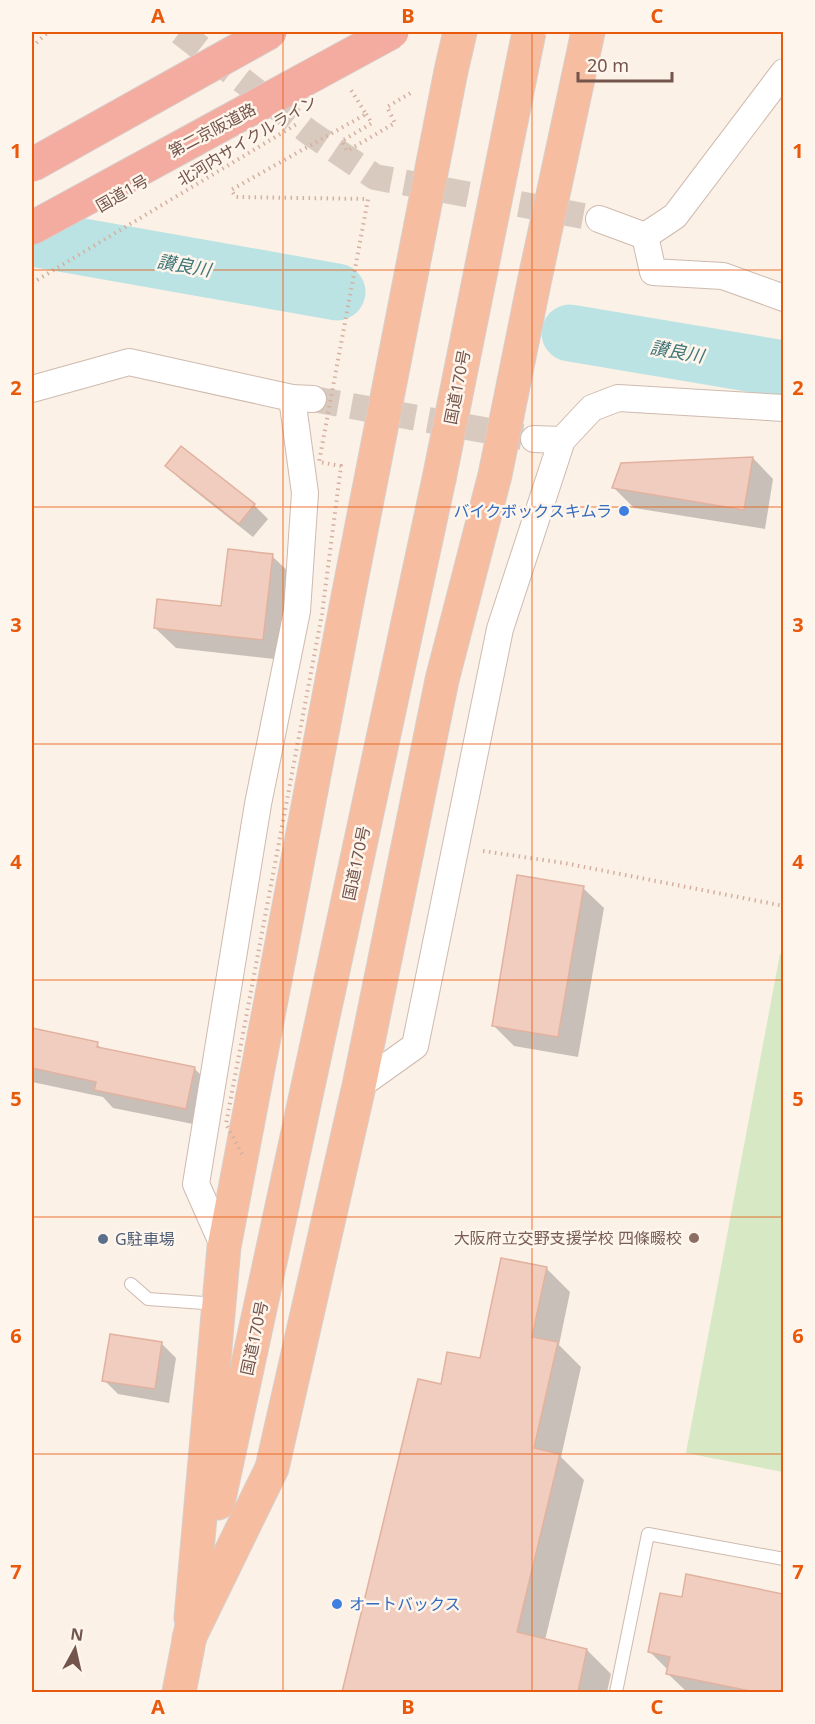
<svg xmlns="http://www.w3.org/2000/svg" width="815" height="1724" font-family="'Noto Sans','Noto Sans JP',sans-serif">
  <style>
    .green { fill: #d7e9c4 }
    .shadow { fill: #0003 }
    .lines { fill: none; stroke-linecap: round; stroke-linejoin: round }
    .river { stroke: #bbe3e4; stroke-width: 57 }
    .building { fill: #f0cdbe; stroke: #e2b19f; stroke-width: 1.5 }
    .minor-tunnel { stroke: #d9cabf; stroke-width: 26; stroke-dasharray: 26 13; stroke-linecap: butt }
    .service-casing { stroke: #cfbaaf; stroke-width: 14 }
    .minor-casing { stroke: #cfbaaf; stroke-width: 28 }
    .trunk-casing { stroke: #d8cfcd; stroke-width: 35 }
    .path { stroke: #d5b0a1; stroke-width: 4; stroke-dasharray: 1.5 4.5; stroke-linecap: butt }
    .service { stroke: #fff; stroke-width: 12 }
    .minor { stroke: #fff; stroke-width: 26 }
    .trunk { stroke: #f6bda0; stroke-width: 33 }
    .trunk-bridge-casing { stroke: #d8cfcd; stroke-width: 35; stroke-linecap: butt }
    .motorway-bridge-casing { stroke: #d8cfcd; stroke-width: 35; stroke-linecap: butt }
    .path-bridge { stroke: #d5b0a1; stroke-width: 4; stroke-dasharray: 1.5 4.5; stroke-linecap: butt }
    .trunk-bridge { stroke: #f6bda0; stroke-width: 33 }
    .motorway-bridge { stroke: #f3ac9f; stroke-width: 33 }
    .grid { fill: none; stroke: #e8590c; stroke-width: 1.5; stroke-opacity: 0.55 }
    .shop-dot { fill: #3f7fe0; stroke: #fef5ec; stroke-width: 2 }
    .education-dot { fill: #8d6e63; stroke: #fef5ec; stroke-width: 2 }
    .service-dot { fill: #5c6f8a; stroke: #fef5ec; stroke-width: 2 }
    .labels { text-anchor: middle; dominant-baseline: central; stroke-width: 5; stroke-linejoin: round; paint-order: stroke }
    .street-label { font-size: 16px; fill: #74554b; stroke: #fef5ec }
    .shop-label { font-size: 16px; fill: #366cbe; stroke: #fef5ec; text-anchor: end }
    .education-label { font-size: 16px; fill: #785e54; stroke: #fef5ec; text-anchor: end }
    .service-label { font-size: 16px; fill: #4e5e75; stroke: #fef5ec; text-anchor: start }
    .water-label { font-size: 18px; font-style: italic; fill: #407678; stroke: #fef5ec }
    .neatline { fill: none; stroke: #e8590c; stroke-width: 2 }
    .grid-label { font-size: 20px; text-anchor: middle; font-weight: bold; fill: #e8590c }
  </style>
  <rect width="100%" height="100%" fill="#fbf1e6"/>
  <path class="green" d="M780 954 784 955 783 1472 686 1453Z"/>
  <g class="shadow">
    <path d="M753 458 773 479 765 529 634 508 614 488Z"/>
    <path d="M167 466 254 505 268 519 253 537 181 480Z"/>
    <path d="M272 556 293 576 283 660 176 648 155 628 223 608Z"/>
    <path d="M583 888 604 908 578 1057 514 1046 493 1025Z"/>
    <path d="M32 1030 97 1044 103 1050 194 1068 212 1086 203 1126 113 1108 103 1097 32 1082Z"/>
    <path d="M546 1268 570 1292 559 1345 581 1367 561 1457 584 1480 545 1640 587 1650 611 1674 607 1692H344L419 1381 442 1386 482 1360Z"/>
    <path d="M162 1344 176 1358 169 1403 118 1394 104 1380Z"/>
    <path d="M688 1576 784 1596V1692H687L667 1673 668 1670 650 1652 683 1599Z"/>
  </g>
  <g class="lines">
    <g class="river">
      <path d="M32 238 337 292"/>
      <path d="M570 333 784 369"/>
    </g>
  </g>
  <g class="building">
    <path d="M181 446 255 504 239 524 165 466Z"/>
    <path d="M753 457 744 510 612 488 621 463Z"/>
    <path d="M228 549 273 554 263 640 154 628 157 599 221 606Z"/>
    <path d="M517 875 584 886 558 1037 492 1026Z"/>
    <path d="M32 1028 98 1042 97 1047 195 1067 186 1109 94 1090 96 1082 32 1068Z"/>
    <path d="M501 1258 547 1267 532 1337 558 1342 534 1448 560 1454 517 1632 587 1649 578 1692H342L418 1379 441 1384 447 1352 480 1358Z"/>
    <path d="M110 1334 162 1342 155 1389 102 1381Z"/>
    <path d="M686 1574 783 1594V1692H755L666 1674 670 1657 648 1652 660 1593 682 1597Z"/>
  </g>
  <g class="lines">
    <g class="minor-tunnel">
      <path d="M180 32 310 133 375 177 599 219"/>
      <path d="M313 399 522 437"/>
    </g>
    <g class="service-casing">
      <g id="service">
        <path d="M131 1284 148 1299 218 1304"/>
        <path d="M616 1692 648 1534 784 1559"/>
      </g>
    </g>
    <g class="minor-casing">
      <g id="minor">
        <path d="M599 219 645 236 675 216 784 72"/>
        <path d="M645 236 653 272 723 276 784 298"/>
        <path d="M32 389 129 362 292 398 313 399"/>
        <path d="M534 439 562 440 592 408 618 398 784 408"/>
        <path d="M359 1086 415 1046 500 629 562 440"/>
        <path d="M224 1247 196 1184 258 804 297 611 305 493 292 398"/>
      </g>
    </g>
    <g class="trunk-casing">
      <g id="trunk">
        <path d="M218 1503 439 479"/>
        <path d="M191 1618 224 1247 346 607 451 71 460 32"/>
        <path d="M189 1638 272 1468 359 1086 442 680 495 475 535 278 588 32"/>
        <path d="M179 1692 194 1615"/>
      </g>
    </g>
    <g class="path">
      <path d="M32 47 48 32"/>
      <path d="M366 114 372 123 342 141 347 151 395 123 387 107 414 91"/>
      <path d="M483 851 564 863 784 906"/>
    </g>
    <use href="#service" class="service"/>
    <use href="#minor" class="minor"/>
    <use href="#trunk" class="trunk"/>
    <g class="trunk-bridge-casing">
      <path id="trunk-bridge" d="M439 479 529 32"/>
    </g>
    <g class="motorway-bridge-casing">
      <g id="motorway-bridge">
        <path d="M32 165 270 32"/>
        <path d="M32 228 392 32"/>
      </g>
    </g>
    <g class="path-bridge">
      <path d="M32 283 297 124"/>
      <path d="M242 1154 226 1124 322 614 341 466 319 462 368 199 236 197 231 190 366 114 351 90"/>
    </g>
    <use href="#trunk-bridge" class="trunk-bridge"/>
    <use href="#motorway-bridge" class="motorway-bridge"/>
  </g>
  <path class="grid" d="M283 32V1692M532 32V1692M32 270H784M32 507H784M32 744H784M32 980H784M32 1217H784M32 1454H784"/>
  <g class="shop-dot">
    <circle cx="624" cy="511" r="6"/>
    <circle cx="337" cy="1604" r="6"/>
  </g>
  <circle class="education-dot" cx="694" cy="1238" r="6"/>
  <circle class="service-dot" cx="103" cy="1239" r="6"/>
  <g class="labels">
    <g class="street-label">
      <text transform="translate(212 130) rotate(-28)">第二京阪道路</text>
      <text transform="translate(247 140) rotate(-31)">北河内サイクルライン</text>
      <text transform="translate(122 193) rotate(-30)">国道1号</text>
      <text transform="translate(457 387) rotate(-79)">国道170号</text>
      <text transform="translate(356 863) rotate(-78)">国道170号</text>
      <text transform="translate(254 1338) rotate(-78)">国道170号</text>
    </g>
    <g class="shop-label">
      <text x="612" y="511">バイクボックスキムラ</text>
      <text x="349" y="1604" text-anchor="start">オートバックス</text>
    </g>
    <g class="education-label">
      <text x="682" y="1238">大阪府立交野支援学校 四條畷校</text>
    </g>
    <g class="service-label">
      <text x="115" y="1239">G駐車場</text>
    </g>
    <g class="water-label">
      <text transform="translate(184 265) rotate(10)">讃良川</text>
      <text transform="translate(677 351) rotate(10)">讃良川</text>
    </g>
  </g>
  <rect width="815" height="1724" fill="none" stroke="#fef5ec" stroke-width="66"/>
  <g transform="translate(75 1649) rotate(8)" stroke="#fef5ec" stroke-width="4.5" paint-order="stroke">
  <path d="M0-4.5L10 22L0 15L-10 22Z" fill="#74554b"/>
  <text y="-9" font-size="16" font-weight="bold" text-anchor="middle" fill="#74554b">N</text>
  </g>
  <path d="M578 72v9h94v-9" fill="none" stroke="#74554b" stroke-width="3"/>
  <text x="587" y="72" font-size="18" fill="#74554b" stroke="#fef5ec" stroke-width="4.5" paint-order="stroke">20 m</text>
  <rect x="33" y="33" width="749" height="1658" class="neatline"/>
  <g class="grid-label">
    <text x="158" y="23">A</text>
    <text x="408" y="23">B</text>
    <text x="657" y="23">C</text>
    <text x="16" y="158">1</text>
    <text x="798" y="158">1</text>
    <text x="16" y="395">2</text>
    <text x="798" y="395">2</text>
    <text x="16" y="632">3</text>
    <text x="798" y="632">3</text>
    <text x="16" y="869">4</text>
    <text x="798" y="869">4</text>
    <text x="16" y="1106">5</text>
    <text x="798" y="1106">5</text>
    <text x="16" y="1343">6</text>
    <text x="798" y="1343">6</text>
    <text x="16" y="1579">7</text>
    <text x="798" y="1579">7</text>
    <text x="158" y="1714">A</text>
    <text x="408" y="1714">B</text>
    <text x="657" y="1714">C</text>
  </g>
</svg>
